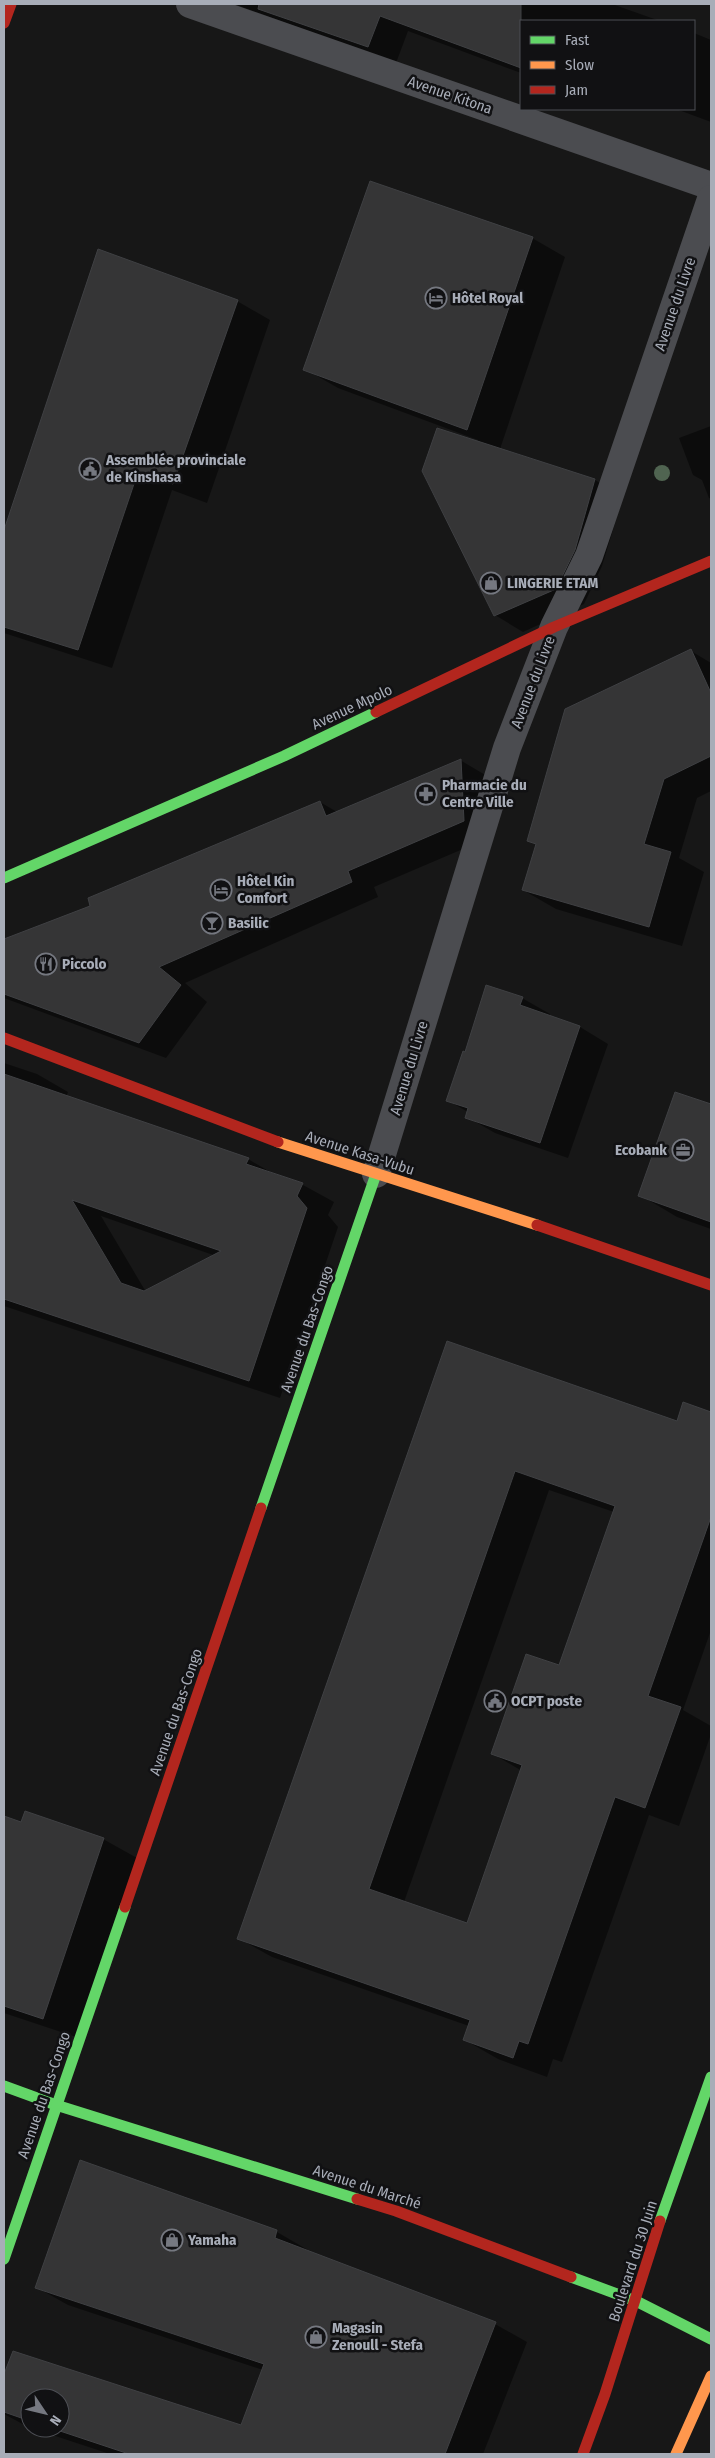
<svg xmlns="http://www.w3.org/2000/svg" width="715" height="2458" font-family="'Fira Sans Condensed',sans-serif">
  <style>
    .shadow { fill: #0007; fill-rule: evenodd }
    .building { fill: #353536; stroke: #3f4043; fill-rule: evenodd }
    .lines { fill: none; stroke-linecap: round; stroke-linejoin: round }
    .street { stroke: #4b4c50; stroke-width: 28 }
    .fast { stroke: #63d668; stroke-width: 11 }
    .slow { stroke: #ff974d; stroke-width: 11 }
    .jam { stroke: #b3261e; stroke-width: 11 }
    .tree { fill: #506451 }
    .labels { text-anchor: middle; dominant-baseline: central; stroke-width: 5; stroke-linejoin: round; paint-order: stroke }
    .street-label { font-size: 15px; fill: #a8adb8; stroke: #111113 }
    .poi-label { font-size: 15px; font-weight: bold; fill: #a8adb8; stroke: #111113; text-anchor: start }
  </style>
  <rect width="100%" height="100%" fill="#171717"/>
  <g class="shadow">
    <path d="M234 4H612L660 21H521V73L408 31 396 63Z"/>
    <path d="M694 33 711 40V122L676 109H694Z"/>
    <path d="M532 238 565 257 500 449 595 480 623 497 602 566 584 604 523 632 495 615 478 440 338 388 305 369Z"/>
    <path d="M99 250 237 301 270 320 207 503 172 490 112 668 4 633V535Z"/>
    <path d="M711 426V499L709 498 702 480 693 475 679 438Z"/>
    <path d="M691 651 711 663V791L697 798 679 858 704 872 682 946 556 909 523 890 537 845 528 840Z"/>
    <path d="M460 760 487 776 491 837 374 887 378 897 185 983 207 1002 166 1058 4 998V940L92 907 320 802 337 812Z"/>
    <path d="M522 998 550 1014V1017L580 1027 608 1044 568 1158 495 1133 467 1117 468 1112 447 1100 466 1053Z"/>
    <path d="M4 1063 37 1074 68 1092 66 1097 248 1159 277 1176 303 1185 334 1202 328 1215 338 1227 280 1398 4 1306ZM101 1216 216 1256 146 1292Z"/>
    <path d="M676 1093 711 1106V1229L677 1217 640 1195Z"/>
    <path d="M447 1343 677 1423 684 1404 711 1414V1630L683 1710 711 1726V1734L679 1826 649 1815 562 2062 553 2059 547 2077 498 2059 465 2040 469 2026 272 1957 238 1938ZM549 1490 614 1512 560 1666 493 1754 522 1771 467 1924 404 1902Z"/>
    <path d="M4 1817 22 1823 103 1839 137 1858 76 2037 4 2013Z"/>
    <path d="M81 2162 277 2232 308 2250V2252L495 2324 527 2342 483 2454H110L31 2428H60V2398H30V2428L4 2414V2378L13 2353 241 2427 263 2370 68 2305 36 2287Z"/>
  </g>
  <g class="building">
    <path d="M259 4H521V68L380 16 368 47 258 9Z"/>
    <path d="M370 181 533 237 467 430 303 370Z"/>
    <path d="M98 249 238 300 173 484 138 472 78 650 4 627V530Z"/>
    <path d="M437 428 595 479 575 550 556 589 494 616 422 471Z"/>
    <path d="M691 649 711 693V756L664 779 644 844 671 852 649 927 522 890 536 844 527 841 565 709Z"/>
    <path d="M461 759 464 821 348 871 352 882 159 967 181 985 139 1043 4 994V939L90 906 88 898 320 801 326 816Z"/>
    <path d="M486 985 523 997 520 1005 580 1026 540 1143 465 1118 468 1108 446 1101 463 1051 465 1052Z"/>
    <path d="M4 1074 249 1158 246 1164 303 1183 297 1196 307 1208 249 1381 4 1299ZM72 1200 221 1251 144 1291 121 1283Z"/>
    <path d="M675 1092 711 1104V1222L638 1196Z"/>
    <path d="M447 1341 677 1421 683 1402 711 1412V1517L648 1696 681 1707 645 1808 615 1797 528 2044 519 2041 513 2058 463 2040 470 2020 237 1939ZM515 1471 615 1506 559 1665 526 1654 491 1754 522 1765 467 1923 369 1889Z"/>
    <path d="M25 1811 104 1838 43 2019 4 2006V1816L21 1822Z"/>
    <path d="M80 2160 277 2230 275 2238 496 2322 445 2454H129L51 2428H60V2398H30V2421L4 2412V2374L13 2351 241 2425 264 2364 35 2288Z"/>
  </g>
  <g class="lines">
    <g class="street">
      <path d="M190 4 711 186"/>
      <path d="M376 1174 507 748 554 627 589 556 711 199"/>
    </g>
    <g class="fast">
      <path d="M4 878 284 756 376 712"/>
      <path d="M261 1508 376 1174"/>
      <path d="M4 2086 56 2105 357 2199"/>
      <path d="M660 2221 711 2077"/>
      <path d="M4 2259 125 1907"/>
      <path d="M571 2277 636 2301 711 2339"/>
    </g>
    <g class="slow">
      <path d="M278 1142 537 1225"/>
      <path d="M676 2454 711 2376"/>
    </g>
    <g class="jam">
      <path d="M4 23 11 4"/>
      <path d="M376 712 554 627 711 561"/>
      <path d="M4 1038 278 1142"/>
      <path d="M537 1225 711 1285"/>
      <path d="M125 1907 261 1508"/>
      <path d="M357 2199 396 2211 571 2277"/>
      <path d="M583 2454 605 2394 660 2221"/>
    </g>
  </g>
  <circle class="tree" cx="662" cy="473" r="8"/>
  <defs>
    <g id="hotel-ring" transform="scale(1.125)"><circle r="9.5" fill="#111113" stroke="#757880" stroke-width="1.5"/><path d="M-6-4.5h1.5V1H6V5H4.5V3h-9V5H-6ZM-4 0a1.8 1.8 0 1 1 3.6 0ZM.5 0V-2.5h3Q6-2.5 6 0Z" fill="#757880"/></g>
    <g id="civic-ring" transform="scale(1.125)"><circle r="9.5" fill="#111113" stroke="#757880" stroke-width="1.5"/><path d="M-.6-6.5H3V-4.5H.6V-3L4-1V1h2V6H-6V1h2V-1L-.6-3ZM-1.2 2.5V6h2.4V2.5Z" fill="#757880"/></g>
    <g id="shop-ring" transform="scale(1.125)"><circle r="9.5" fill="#111113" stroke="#757880" stroke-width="1.5"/><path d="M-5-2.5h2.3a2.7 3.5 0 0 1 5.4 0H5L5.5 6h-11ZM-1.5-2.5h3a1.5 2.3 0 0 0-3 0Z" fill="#757880"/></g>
    <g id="pharmacy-ring" transform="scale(1.125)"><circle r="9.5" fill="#111113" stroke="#757880" stroke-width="1.5"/><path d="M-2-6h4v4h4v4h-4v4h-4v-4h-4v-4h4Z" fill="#757880"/></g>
    <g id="bar-ring" transform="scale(1.125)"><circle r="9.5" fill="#111113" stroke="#757880" stroke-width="1.5"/><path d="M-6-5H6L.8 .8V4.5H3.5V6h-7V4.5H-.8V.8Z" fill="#757880"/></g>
    <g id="restaurant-ring" transform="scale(1.125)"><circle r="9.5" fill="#111113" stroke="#757880" stroke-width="1.5"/><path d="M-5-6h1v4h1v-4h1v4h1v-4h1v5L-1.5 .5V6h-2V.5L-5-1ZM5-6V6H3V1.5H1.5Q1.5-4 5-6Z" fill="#757880"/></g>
    <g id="office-ring" transform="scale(1.125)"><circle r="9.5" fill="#111113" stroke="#757880" stroke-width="1.5"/><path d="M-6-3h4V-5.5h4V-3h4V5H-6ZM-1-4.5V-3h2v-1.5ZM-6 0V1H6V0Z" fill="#757880"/></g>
  </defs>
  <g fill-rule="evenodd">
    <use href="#hotel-ring" x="436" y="298"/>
    <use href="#civic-ring" x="90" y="469"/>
    <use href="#shop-ring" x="491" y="583"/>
    <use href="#pharmacy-ring" x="426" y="794"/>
    <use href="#hotel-ring" x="221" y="890"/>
    <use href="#bar-ring" x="212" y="923"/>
    <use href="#restaurant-ring" x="46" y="964"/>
    <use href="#office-ring" x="683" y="1150"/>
    <use href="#civic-ring" x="495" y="1701"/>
    <use href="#shop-ring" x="172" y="2240"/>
    <use href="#shop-ring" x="316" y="2337"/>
  </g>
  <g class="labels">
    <g class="street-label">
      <text transform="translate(450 95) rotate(19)">Avenue Kitona</text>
      <text transform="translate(675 304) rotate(-71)">Avenue du Livre</text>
      <text transform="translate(533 682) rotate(-69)">Avenue du Livre</text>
      <text transform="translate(352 707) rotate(-25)">Avenue Mpolo</text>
      <text transform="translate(409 1068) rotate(-73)">Avenue du Livre</text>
      <text transform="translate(360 1153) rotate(18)">Avenue Kasa-Vubu</text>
      <text transform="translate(307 1329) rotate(-71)">Avenue du Bas-Congo</text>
      <text transform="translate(176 1712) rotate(-71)">Avenue du Bas-Congo</text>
      <text transform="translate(44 2095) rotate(-71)">Avenue du Bas-Congo</text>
      <text transform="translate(367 2187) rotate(18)">Avenue du Marché</text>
      <text transform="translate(633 2261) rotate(-72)">Boulevard du 30 Juin</text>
    </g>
    <g class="poi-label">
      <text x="452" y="298">Hôtel Royal</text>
      <text x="106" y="460">Assemblée provinciale<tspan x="106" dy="17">de Kinshasa</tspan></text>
      <text x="507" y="583">LINGERIE ETAM</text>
      <text x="442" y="785">Pharmacie du<tspan x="442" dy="17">Centre Ville</tspan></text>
      <text x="237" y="881">Hôtel Kin<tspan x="237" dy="17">Comfort</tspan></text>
      <text x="228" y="923">Basilic</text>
      <text x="62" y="964">Piccolo</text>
      <text x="667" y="1150" text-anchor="end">Ecobank</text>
      <text x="511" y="1701">OCPT poste</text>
      <text x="188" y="2240">Yamaha</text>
      <text x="332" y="2328">Magasin<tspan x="332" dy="17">Zenoull - Stefa</tspan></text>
    </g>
  </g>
  <rect width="715" height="2458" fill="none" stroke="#a8adb8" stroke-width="10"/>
  <rect x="520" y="20" width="175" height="90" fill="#111113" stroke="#4d4f55"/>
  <rect x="530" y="36" width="25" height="8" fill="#63d668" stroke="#4d4f55"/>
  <text x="565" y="45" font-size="15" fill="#a8adb8">Fast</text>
  <rect x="530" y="61" width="25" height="8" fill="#ff974d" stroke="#4d4f55"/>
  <text x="565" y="70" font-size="15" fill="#a8adb8">Slow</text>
  <rect x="530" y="86" width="25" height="8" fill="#b3261e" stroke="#4d4f55"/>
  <text x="565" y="95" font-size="15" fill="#a8adb8">Jam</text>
  <g transform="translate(45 2413) rotate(125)"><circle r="24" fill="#111113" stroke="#4d4f55"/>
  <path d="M0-4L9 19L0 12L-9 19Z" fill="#757880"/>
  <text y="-8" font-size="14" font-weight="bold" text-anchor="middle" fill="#a8adb8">N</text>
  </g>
</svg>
